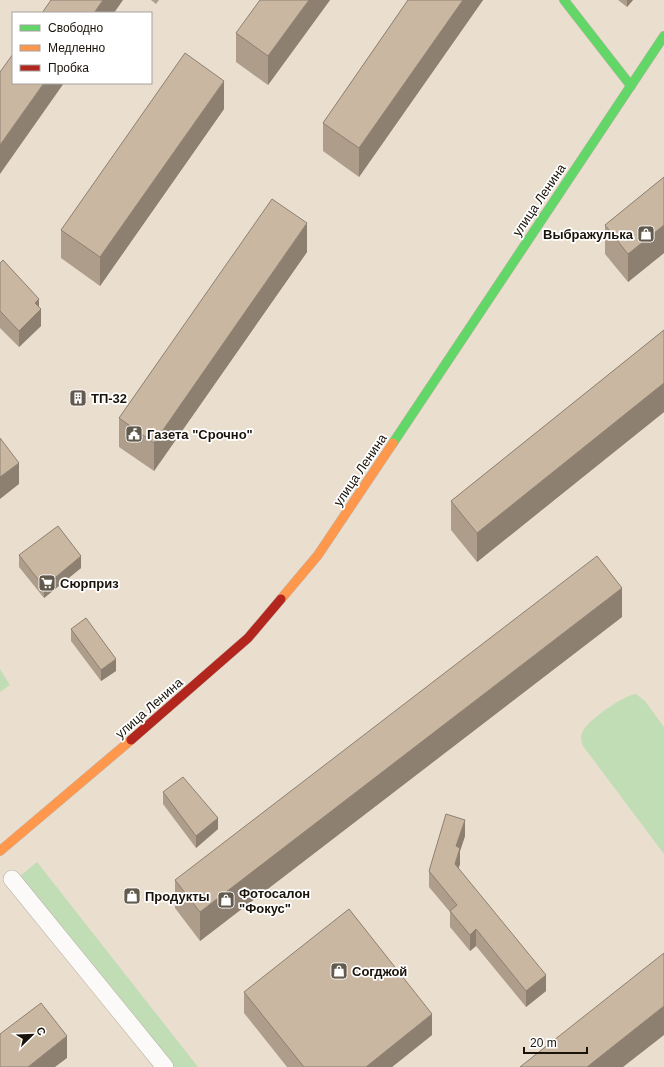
<svg xmlns="http://www.w3.org/2000/svg" width="664" height="1067" font-family="Arial,sans-serif">
  <style>
    .green { fill: #c1ddb6 }
    .lines { fill: none; stroke-linecap: round; stroke-linejoin: round }
    .street-casing { stroke: #bbb3a7; stroke-width: 18 }
    .fast-casing { stroke: #bbb3a7; stroke-width: 10 }
    .slow-casing { stroke: #bbb3a7; stroke-width: 10 }
    .jam-casing { stroke: #bbb3a7; stroke-width: 10 }
    .street { stroke: #fcfaf8; stroke-width: 17 }
    .fast { stroke: #63d668; stroke-width: 9 }
    .slow { stroke: #ff974d; stroke-width: 9 }
    .jam { stroke: #b3261e; stroke-width: 9 }
    .wall { fill: #ae9d8a }
    .shaded-wall { fill: #8d8071 }
    .building { fill: #cab7a1; stroke: #8d8071 }
    .labels { text-anchor: middle; dominant-baseline: central; stroke-width: 3.5; stroke-linejoin: round; paint-order: stroke }
    .street-label { font-size: 13px; fill: #1a1309; stroke: #fff }
    .poi-label { font-size: 13px; font-weight: bold; fill: #1a1309; stroke: #fff; text-anchor: start }
  </style>
  <rect width="100%" height="100%" fill="#eadfcf"/>
  <g class="green">
    <path d="M0 669 10 685 0 692Z"/>
    <path d="M636 694 645 701 664 727V854L583 746C581 740 580 736 583 731 588 720 624 695 636 694Z"/>
    <path d="M37 862 198 1067H153L8 886Z"/>
  </g>
  <g class="lines">
    <g class="street-casing">
      <path id="street" d="M12 879 165 1067"/>
    </g>
    <g class="fast-casing">
      <g id="fast">
        <path d="M564 0 631 86"/>
        <path d="M393 443 664 36"/>
      </g>
    </g>
    <g class="slow-casing">
      <g id="slow">
        <path d="M281 599 318 555 393 443"/>
        <path d="M0 851 131 740"/>
      </g>
    </g>
    <g class="jam-casing">
      <path id="jam" d="M131 740 248 638 281 599"/>
    </g>
    <use href="#street" class="street"/>
    <use href="#fast" class="fast"/>
    <use href="#slow" class="slow"/>
    <use href="#jam" class="jam"/>
  </g>
  <g class="wall">
    <path d="M151 0H159L156 4Z"/>
    <path d="M330 0 268 85 236 62V33Z"/>
    <path d="M408 0H483L359 177 323 151V123Z"/>
    <path d="M618 0H633L627 7Z"/>
    <path d="M224 109 100 286 61 258V230Z"/>
    <path d="M664 177V253L628 282 605 254V225Z"/>
    <path d="M307 252 154 471 119 447V418Z"/>
    <path d="M0 263 39 307 41 326 19 347 0 328Z"/>
    <path d="M664 330V412L477 562 451 530V501Z"/>
    <path d="M19 555 81 568 44 598 19 567Z"/>
    <path d="M622 617 200 941 175 908V880Z"/>
    <path d="M71 629 116 671 101 681 71 641Z"/>
    <path d="M163 792 218 829 196 848 163 804Z"/>
    <path d="M465 836 460 851V864L458 868 546 991 526 1007 476 946 470 951 450 927V912L429 887V871Z"/>
    <path d="M244 992 432 1035 392 1067H287L244 1013Z"/>
  </g>
  <g class="shaded-wall">
    <path d="M103 0H123L114 13H94Z"/>
    <path d="M309 0H330L268 85V56Z"/>
    <path d="M463 0H483L359 177V148Z"/>
    <path d="M627 0H633L627 7Z"/>
    <path d="M224 81V109L100 286V257Z"/>
    <path d="M44 83H64L0 174V145Z"/>
    <path d="M307 223V252L154 471V443Z"/>
    <path d="M664 225V253L628 282V254Z"/>
    <path d="M39 299V311L41 309V326L19 347V331L35 303Z"/>
    <path d="M664 383V412L477 562V533Z"/>
    <path d="M19 463V484L0 499V477Z"/>
    <path d="M81 556V568L44 598V587Z"/>
    <path d="M622 588V617L200 941V912Z"/>
    <path d="M116 659V671L101 681V670Z"/>
    <path d="M218 818V829L196 848V836Z"/>
    <path d="M465 820V836L460 851V864L455 880 456 846Z"/>
    <path d="M476 929V946L470 951V935Z"/>
    <path d="M546 975V991L526 1007V991Z"/>
    <path d="M664 1006V1035L623 1067H587Z"/>
    <path d="M432 1014V1035L392 1067H366Z"/>
    <path d="M67 1036V1058L55 1067H28Z"/>
  </g>
  <g class="building">
    <path d="M51 0H103L94 13H42Z"/>
    <path d="M260 0H309L268 56 236 33Z"/>
    <path d="M408 0H463L359 148 323 123Z"/>
    <path d="M185 53 224 81 100 257 61 230Z"/>
    <path d="M13 54V83H44L0 145V72Z"/>
    <path d="M664 177V225L628 254 605 225Z"/>
    <path d="M272 199 307 223 154 443 119 418Z"/>
    <path d="M3 260 39 299 35 303 41 309 19 331 0 311V263Z"/>
    <path d="M664 330V383L477 533 451 501Z"/>
    <path d="M0 438 19 463 0 477Z"/>
    <path d="M58 526 81 556 44 587 19 555Z"/>
    <path d="M597 556 622 588 200 912 175 880Z"/>
    <path d="M86 618 116 659 101 670 71 629Z"/>
    <path d="M183 777 218 818 196 836 163 792Z"/>
    <path d="M446 814 465 820 456 846 460 848 455 864 546 975 526 991 476 929 470 935 450 911 457 905 429 871Z"/>
    <path d="M349 909 432 1014 366 1067H304L244 992Z"/>
    <path d="M664 953V1006L587 1067H520Z"/>
    <path d="M41 1003 67 1036 28 1067H0V1034Z"/>
  </g>
  <defs>
    <g id="shop-square" transform="scale(0.9)"><rect x="-9" y="-9" width="18" height="18" rx="4" fill="#635a4e" stroke="#fff"/><path d="M-5-2.5h2.3a2.7 3.5 0 0 1 5.4 0H5L5.5 6h-11ZM-1.5-2.5h3a1.5 2.3 0 0 0-3 0Z" fill="#fff"/></g>
    <g id="building-square" transform="scale(0.9)"><rect x="-9" y="-9" width="18" height="18" rx="4" fill="#635a4e" stroke="#fff"/><path d="M-4-6H4V6H1V3H-1V6H-4ZM-2.5-4.3h1.7v1.8h-1.7ZM.8-4.3h1.7v1.8H.8ZM-2.5-1h1.7V.8h-1.7ZM.8-1h1.7V.8H.8Z" fill="#fff"/></g>
    <g id="civic-square" transform="scale(0.9)"><rect x="-9" y="-9" width="18" height="18" rx="4" fill="#635a4e" stroke="#fff"/><path d="M-.6-6.5H3V-4.5H.6V-3L4-1V1h2V6H-6V1h2V-1L-.6-3ZM-1.2 2.5V6h2.4V2.5Z" fill="#fff"/></g>
    <g id="supermarket-square" transform="scale(0.9)"><rect x="-9" y="-9" width="18" height="18" rx="4" fill="#635a4e" stroke="#fff"/><path d="M-6-5.5h2.5l.6 2H6L4.5 2H-2.5L-4.4-4H-6ZM-1.5 3.2a1.3 1.3 0 1 0 .1 0ZM3 3.2a1.3 1.3 0 1 0 .1 0Z" fill="#fff"/></g>
  </defs>
  <g fill-rule="evenodd">
    <use href="#shop-square" x="646" y="234"/>
    <use href="#building-square" x="78" y="398"/>
    <use href="#civic-square" x="134" y="434"/>
    <use href="#supermarket-square" x="47" y="583"/>
    <use href="#shop-square" x="132" y="896"/>
    <use href="#shop-square" x="226" y="900"/>
    <use href="#shop-square" x="339" y="971"/>
  </g>
  <g class="labels">
    <g class="street-label">
      <text transform="translate(539 200) rotate(-56)">улица Ленина</text>
      <text transform="translate(360 470) rotate(-56)">улица Ленина</text>
      <text transform="translate(149 708) rotate(-41)">улица Ленина</text>
    </g>
    <g class="poi-label">
      <text x="633" y="234" text-anchor="end">Выбражулька</text>
      <text x="91" y="398">ТП-32</text>
      <text x="147" y="434">Газета "Срочно"</text>
      <text x="60" y="583">Сюрприз</text>
      <text x="239" y="893">Фотосалон<tspan x="239" dy="15">"Фокус"</tspan></text>
      <text x="145" y="896">Продукты</text>
      <text x="352" y="971">Согджой</text>
    </g>
  </g>
  <rect x="12" y="12" width="140" height="72" fill="#ffffff" stroke="#a3a19d"/>
  <rect x="20" y="25" width="20" height="6" fill="#63d668" stroke="#a3a19d"/>
  <text x="48" y="32" font-size="12" fill="#1a1309">Свободно</text>
  <rect x="20" y="45" width="20" height="6" fill="#ff974d" stroke="#a3a19d"/>
  <text x="48" y="52" font-size="12" fill="#1a1309">Медленно</text>
  <rect x="20" y="65" width="20" height="6" fill="#b3261e" stroke="#a3a19d"/>
  <text x="48" y="72" font-size="12" fill="#1a1309">Пробка</text>
  <g transform="translate(32 1035) rotate(67)" stroke="#ffffff" stroke-width="3" paint-order="stroke">
  <path d="M0-3L7 15L0 10L-7 15Z" fill="#1a1309"/>
  <text y="-6" font-size="11" font-weight="bold" text-anchor="middle" fill="#1a1309">С</text>
  </g>
  <path d="M524 1047v6h63v-6" fill="none" stroke="#1a1309" stroke-width="2"/>
  <text x="530" y="1047" font-size="12" fill="#1a1309" stroke="#ffffff" stroke-width="3" paint-order="stroke">20 m</text>
</svg>
